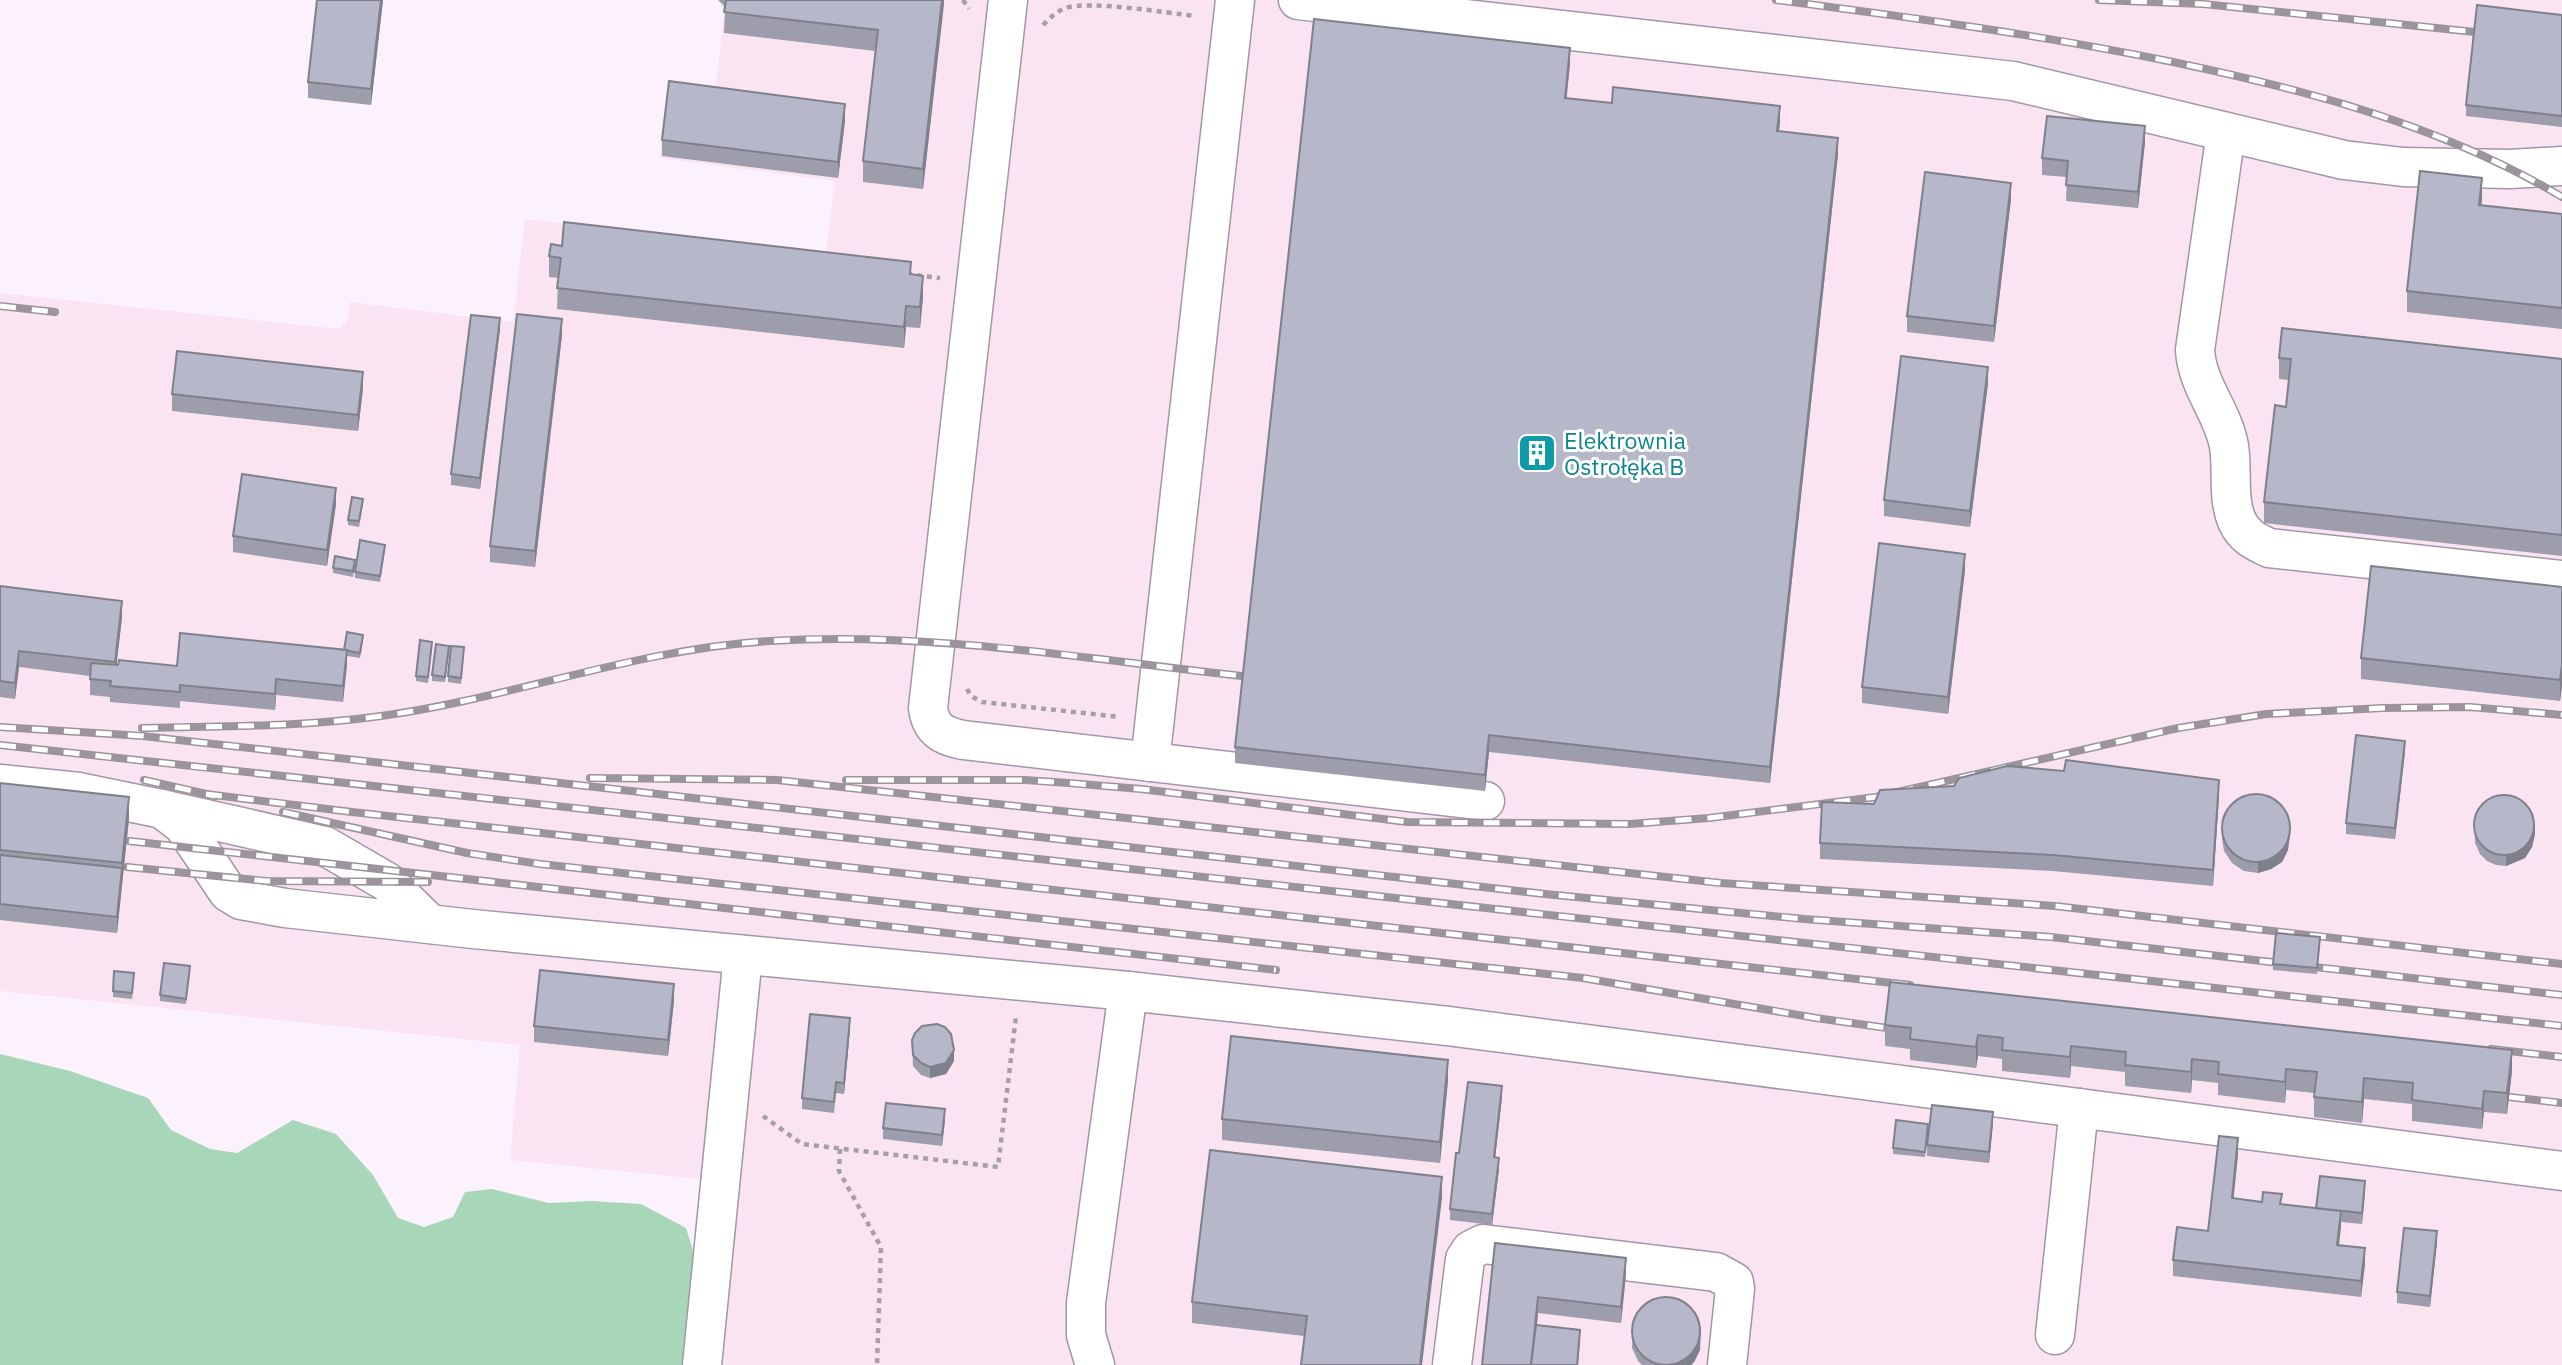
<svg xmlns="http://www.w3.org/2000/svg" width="2562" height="1365" font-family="'IBM Plex Sans',sans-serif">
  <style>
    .industrial { fill: #fbe4f2 }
    .green { fill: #a7d6b8 }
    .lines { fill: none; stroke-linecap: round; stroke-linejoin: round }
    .minor-casing { stroke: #a197a5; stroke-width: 41 }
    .path { stroke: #a69fa8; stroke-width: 4.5; stroke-dasharray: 5 5; stroke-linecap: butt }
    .minor { stroke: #fff; stroke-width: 38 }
    .rail-casing { stroke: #9b949d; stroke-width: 8 }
    .rail { stroke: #fff; stroke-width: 5; stroke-dasharray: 16; stroke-linecap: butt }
    .wall { fill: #9d9dac }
    .shaded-wall { fill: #7f808c }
    .building { fill: #b6b7c8; stroke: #7f808c; stroke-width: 2 }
    .labels { text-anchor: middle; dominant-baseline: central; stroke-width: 6; stroke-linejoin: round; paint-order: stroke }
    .culture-label { font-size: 23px; fill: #0d838f; stroke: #fff; text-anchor: start }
  </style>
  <rect width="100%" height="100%" fill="#fbf2fe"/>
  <path class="industrial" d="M726 0H2562V1365H689L710 1180 510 1160 520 1045 0 991V293L340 329 348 319 350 302 513 322 525 219 561 223 571 232 825 260 835 181 660 158 666 95 714 101Z"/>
  <path class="green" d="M0 1054 70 1071 148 1098 171 1130 210 1149 237 1153 293 1120 336 1134 373 1175 398 1218 424 1227 453 1217 465 1192 492 1189 549 1203 590 1201 641 1204 686 1228 696 1260 686 1365H0Z"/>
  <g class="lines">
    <g class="minor-casing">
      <g id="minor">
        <path d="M1008 0 928 708C931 730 943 736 963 740L1485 801"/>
        <path d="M1298 0 2013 81 2344 160 2403 167 2510 169 2562 166"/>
        <path d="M2226 132 2195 350C2197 386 2223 412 2229 446 2233 471 2227 498 2237 521 2244 536 2254 541 2269 548L2562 580"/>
        <path d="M1150 762 1235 0"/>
        <path d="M0 784 79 792 162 809 325 846 387 882 430 924"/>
        <path d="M162 809 183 825 228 892 241 900 285 908 473 929 1128 991 1448 1026 2562 1171"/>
        <path d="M2055 1335 2079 1108"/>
        <path d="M702 1365 743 955"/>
        <path d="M1095 1365 1086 1335V1303L1128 991"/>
        <path d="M1452 1365 1465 1259 1471 1250 1483 1244 1716 1272 1734 1282 1735 1289 1727 1365"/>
      </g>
    </g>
    <g class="path">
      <path d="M963 0 969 9"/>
      <path d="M1043 25C1050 18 1056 12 1065 8 1090 0 1167 13 1196 16"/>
      <path d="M907 274 940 278"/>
      <path d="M967 689 971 696 982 702 1120 717"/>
      <path d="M763 1116 802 1144 998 1167 1016 1016"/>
      <path d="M840 1149 839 1171 881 1247 877 1365"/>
    </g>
    <use href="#minor" class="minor"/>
    <g class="rail-casing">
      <g id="rail">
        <path d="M1776 0C1909 17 2041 35 2173 62 2307 90 2443 126 2562 197"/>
        <path d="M2099 0 2203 4 2475 32"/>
        <path d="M0 306 55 312"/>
        <path d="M0 727 143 736 1545 894 1804 919 2051 937 2562 995"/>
        <path d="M142 728C222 726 302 727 381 716 513 698 635 649 770 641 928 631 1085 659 1242 676"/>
        <path d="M0 745 2562 1026"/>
        <path d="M590 778 777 780 1721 883 2055 906 2562 964"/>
        <path d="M144 780 215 796"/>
        <path d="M846 780H1025L1069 783 1141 789 1407 822 1630 824 1709 818 1876 797 2178 728 2266 714 2383 708 2470 707 2562 715"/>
        <path d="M206 794 352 812 1910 985"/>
        <path d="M283 812 467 853 540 864 1583 978 1816 1018 1887 1028"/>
        <path d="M129 841 1276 970"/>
        <path d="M127 867 266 881 428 882"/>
        <path d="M2491 1049 2562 1057"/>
        <path d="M2509 1097 2562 1103"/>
      </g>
    </g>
    <use href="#rail" class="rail"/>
  </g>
  <g class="wall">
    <path d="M317 0H383L371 105 308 98V82Z"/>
    <path d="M718 0H944L923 189 863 182V161L875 51 724 33 725 7Z"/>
    <path d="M2562 15V127L2466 116V105Z"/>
    <path d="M1570 64 1566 98 1780 122 1779 131 1838 154 1770 783 1489 752 1485 791 1235 763V747Z"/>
    <path d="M845 121 838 178 662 156V140Z"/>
    <path d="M2145 142 2138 208 2066 201 2067 177 2042 175V158Z"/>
    <path d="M2011 199 1994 342 1907 332V316Z"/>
    <path d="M2482 199 2481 205 2562 214V329L2407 312V291Z"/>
    <path d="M549 256 911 275 923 297 920 328 906 327 904 348 557 309 558 278 549 277Z"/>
    <path d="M500 329 480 489 451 485V474Z"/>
    <path d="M562 335 535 567 490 562V546Z"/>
    <path d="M2279 358 2562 359V556L2264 523V502L2286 407 2289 380 2279 379Z"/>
    <path d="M1988 383 1970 527 1884 516V500Z"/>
    <path d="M363 388 358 431 172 411V394Z"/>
    <path d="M336 504 327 566 233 552V536Z"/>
    <path d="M363 504 359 527 348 525V520Z"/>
    <path d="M385 550 380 582 355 578V572Z"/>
    <path d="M355 566 353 577 333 573V568Z"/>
    <path d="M1965 570 1948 714 1862 703V687Z"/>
    <path d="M0 586 122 617 116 665 177 666 344 650 363 641 360 658 347 656 343 702 276 695 275 710 180 701V708L110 702V697L90 695V676L19 667 15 699 0 697Z"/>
    <path d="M2562 587V686L2560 701 2361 679V658Z"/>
    <path d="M432 647 428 683 416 681V676Z"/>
    <path d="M449 651 445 682 432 681V675Z"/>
    <path d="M464 653 461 684 448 682V676Z"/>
    <path d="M2405 752 2395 839 2346 834V823Z"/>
    <path d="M0 783 129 818 117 933 0 920Z"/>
    <path d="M2219 796 2213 886 2053 871 1820 859V843L1874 804Z"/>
    <path d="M2474 820 2535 834 2532 847 2525 858 2506 866 2496 865 2487 861 2480 854 2475 843Z"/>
    <path d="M2222 828 2290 837 2288 850 2282 862 2271 869 2258 873 2244 871 2232 863 2224 851 2222 839Z"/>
    <path d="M2320 943 2317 974 2273 970V964Z"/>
    <path d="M190 972 186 1004 160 1001V995Z"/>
    <path d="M134 978 132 999 113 997V991Z"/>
    <path d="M674 1001 668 1056 534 1042V1026Z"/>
    <path d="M1885 1025 2512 1071 2507 1114 2484 1112 2482 1129 2412 1121V1104L2364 1099 2362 1123 2314 1117V1093L2286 1090 2285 1103 2218 1095V1083L2192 1080 2191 1093 2125 1086V1072L2071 1066 2070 1078 2002 1071V1059L1978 1056 1976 1068 1910 1060V1049L1885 1046Z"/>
    <path d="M850 1029 844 1094 836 1093 834 1113 802 1109V1098Z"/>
    <path d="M912 1040 954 1061 946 1074 930 1078 921 1075 913 1066Z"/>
    <path d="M1448 1080 1440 1163 1222 1140V1119Z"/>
    <path d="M1502 1097 1495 1157 1499 1169 1492 1225 1450 1220V1209L1459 1153Z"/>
    <path d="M945 1120 942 1146 883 1139V1128Z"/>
    <path d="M1993 1123 1989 1163 1927 1156V1145Z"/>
    <path d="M1928 1129 1925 1157 1893 1154V1148Z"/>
    <path d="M2238 1154 2233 1199 2316 1208 2365 1192 2362 1224 2341 1222 2339 1245 2365 1264 2361 1297 2173 1276V1260L2208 1231Z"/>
    <path d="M1442 1198 1304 1336 1192 1323V1302Z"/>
    <path d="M2437 1242 2430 1307 2397 1303V1292Z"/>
    <path d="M1495 1243 1626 1274 1621 1323 1538 1313 1537 1325 1580 1341 1482 1365Z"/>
    <path d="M1633 1322 1700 1350 1694 1362 1691 1365H1642L1638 1361 1632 1348Z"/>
  </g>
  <g class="shaded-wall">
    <path d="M381 0H383L371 105V89Z"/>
    <path d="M942 0H944V4L923 189V169Z"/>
    <path d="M1570 48V64L1565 114V98Z"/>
    <path d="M845 104V121L838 178V162Z"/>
    <path d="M1780 106V122L1777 147V131Z"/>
    <path d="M2145 126V142L2138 208V192Z"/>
    <path d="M1838 138V154L1770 783V767Z"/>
    <path d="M2482 178V199L2479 226V205Z"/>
    <path d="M2011 183V199L1994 342V326Z"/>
    <path d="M923 276V297L920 328V307Z"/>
    <path d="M906 306V327L904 348V327Z"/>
    <path d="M500 318V329L480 489V478Z"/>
    <path d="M562 319V335L535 567V551Z"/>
    <path d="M1988 367V383L1970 527V511Z"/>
    <path d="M363 372V388L358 431V415Z"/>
    <path d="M336 488V504L327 566V550Z"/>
    <path d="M1965 554V570L1948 714V697Z"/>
    <path d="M122 601V617L115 679V662Z"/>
    <path d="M347 650V666L343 702V686Z"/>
    <path d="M19 651V667L15 699V683Z"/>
    <path d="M2562 665V686L2560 701V680Z"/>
    <path d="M276 679V695L275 710V694Z"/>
    <path d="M1489 735V752L1485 791V775Z"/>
    <path d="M2405 741V752L2395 839V828Z"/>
    <path d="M2219 780V796L2213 886V870Z"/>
    <path d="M129 797V818L117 933V917Z"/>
    <path d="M2535 823V834L2532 847 2525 858 2506 866V855Z"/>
    <path d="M2290 826 2288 850 2282 862 2271 869 2258 873V862Z"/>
    <path d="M674 984V1001L668 1056V1040Z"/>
    <path d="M850 1018V1029L844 1094V1083Z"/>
    <path d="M1978 1035V1056L1976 1068V1047Z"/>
    <path d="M2071 1046V1066L2070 1078V1057Z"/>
    <path d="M954 1050V1061L946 1074 930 1078V1067Z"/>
    <path d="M2512 1050V1071L2507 1114V1093Z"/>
    <path d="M2192 1059V1080L2191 1093V1072Z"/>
    <path d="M1448 1060V1080L1440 1163V1142Z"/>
    <path d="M2286 1069V1090L2285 1103V1082Z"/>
    <path d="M2364 1078V1099L2362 1123V1102Z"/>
    <path d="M1502 1086V1097L1494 1168V1157Z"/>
    <path d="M2484 1091V1112L2482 1129V1109Z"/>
    <path d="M945 1109V1120L942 1146V1135Z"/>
    <path d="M1993 1112V1123L1989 1163V1152Z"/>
    <path d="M2238 1138V1154L2232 1215V1198Z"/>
    <path d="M1499 1158V1169L1492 1225V1214Z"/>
    <path d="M1442 1177V1198L1422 1365H1420Z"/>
    <path d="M2365 1181V1192L2362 1224V1213Z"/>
    <path d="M2341 1211V1227L2337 1261V1245Z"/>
    <path d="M2437 1231V1242L2430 1307V1296Z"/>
    <path d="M2365 1248V1264L2361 1297V1281Z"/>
    <path d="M1626 1258V1274L1621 1323V1307Z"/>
    <path d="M1538 1297V1313L1533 1365H1531Z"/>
    <path d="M1701 1326 1700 1350 1694 1362 1691 1365H1674Z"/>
    <path d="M1580 1330V1341L1578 1365H1577Z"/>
  </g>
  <g class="building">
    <path d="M317 0H381L371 89 308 82Z"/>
    <path d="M726 0H942L923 169 863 161 878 30 724 12Z"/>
    <path d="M2477 5 2562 15V116L2466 105Z"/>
    <path d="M1314 19 1570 48 1565 98 1612 103 1613 87 1780 106 1777 131 1838 138 1770 767 1489 735 1485 775 1235 747Z"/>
    <path d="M669 81 845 104 838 162 662 140Z"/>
    <path d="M2047 116 2145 126 2138 192 2066 185 2068 161 2042 158Z"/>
    <path d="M2420 171 2482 178 2479 205 2562 214V308L2407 291Z"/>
    <path d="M1925 172 2011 183 1994 326 1907 316Z"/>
    <path d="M564 222 911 262 910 274 923 276 920 307 906 306 904 327 557 288 561 258 549 256 551 244 562 246Z"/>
    <path d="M517 314 562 319 535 551 490 546Z"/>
    <path d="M471 315 500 318 480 478 451 474Z"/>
    <path d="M2282 328 2562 359V535L2264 502 2275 405 2286 407 2291 359 2279 358Z"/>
    <path d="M177 351 363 372 358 415 172 394Z"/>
    <path d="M1901 356 1988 367 1970 511 1884 500Z"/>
    <path d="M242 474 336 488 327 550 233 536Z"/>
    <path d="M352 497 363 499 359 521 348 520Z"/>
    <path d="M360 540 385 545 380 576 355 572Z"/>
    <path d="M1879 543 1965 554 1948 697 1862 687Z"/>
    <path d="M335 556 355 560 353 571 333 568Z"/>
    <path d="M2371 566 2562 587V665L2560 680 2361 658Z"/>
    <path d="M0 586 122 601 115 662 19 651 15 683 0 681Z"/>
    <path d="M347 632 363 635 360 653 344 650Z"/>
    <path d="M180 633 347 650 343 686 276 679 275 694 180 685V692L110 686 111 681 90 679 91 663 118 665 119 660 177 666Z"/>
    <path d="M420 640 432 642 428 677 416 676Z"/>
    <path d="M436 644 449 646 445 677 432 675Z"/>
    <path d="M451 646 464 647 461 678 448 676Z"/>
    <path d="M2356 735 2405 741 2395 828 2346 823Z"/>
    <path d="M2066 760 2219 780 2213 870 2053 855 1820 843 1822 802 1874 804 1880 790 1954 786 1959 778 2007 766 2064 771Z"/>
    <path d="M0 783 129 797 122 863 0 850Z"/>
    <circle cx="2256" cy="828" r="34"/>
    <circle cx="2504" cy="825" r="30"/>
    <path d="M0 855 122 868 117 917 0 904Z"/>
    <path d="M2276 933 2320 937 2317 968 2273 964Z"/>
    <path d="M164 963 190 966 186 999 160 995Z"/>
    <path d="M540 970 674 984 668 1040 534 1026Z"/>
    <path d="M114 971 134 973 132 993 113 991Z"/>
    <path d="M1890 982 2512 1050 2507 1093 2484 1091 2482 1109 2412 1100 2413 1083 2364 1078 2362 1102 2314 1097 2317 1072 2286 1069 2285 1082 2218 1074 2219 1062 2192 1059 2191 1072 2125 1065 2126 1052 2071 1046 2070 1057 2002 1050 2003 1038 1978 1035 1976 1047 1910 1039 1911 1028 1885 1025Z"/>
    <path d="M810 1014 850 1018 844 1083 836 1082 834 1102 802 1098Z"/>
    <path d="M937 1024 945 1027 951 1034 954 1050 946 1063 930 1067 921 1063 913 1055 912 1040 915 1033 922 1026Z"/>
    <path d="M1231 1036 1448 1060 1440 1142 1222 1119Z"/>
    <path d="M1468 1082 1502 1086 1494 1157 1499 1158 1492 1214 1450 1209 1456 1153H1459Z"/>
    <path d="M886 1103 945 1109 942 1135 883 1128Z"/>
    <path d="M1932 1105 1993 1112 1989 1152 1927 1145Z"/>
    <path d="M1896 1120 1928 1124 1925 1152 1893 1148Z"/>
    <path d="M2219 1136 2238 1138 2232 1198 2262 1202 2263 1192 2282 1194 2280 1204 2341 1211 2337 1245 2365 1248 2361 1281 2173 1260 2177 1227 2208 1231Z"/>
    <path d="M1210 1150 1442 1177 1420 1365H1301L1307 1316 1192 1302Z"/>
    <path d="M2320 1176 2365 1181 2362 1213 2316 1208Z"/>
    <path d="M2404 1228 2437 1231 2430 1296 2397 1292Z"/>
    <path d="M1495 1243 1626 1258 1621 1307 1538 1297 1531 1365H1482Z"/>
    <circle cx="1666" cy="1331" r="34"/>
    <path d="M1536 1325 1580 1330 1577 1365H1531Z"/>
  </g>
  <defs>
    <g id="building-square" transform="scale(2.0125)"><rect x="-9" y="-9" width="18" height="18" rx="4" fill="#0f9aa8" stroke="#fff"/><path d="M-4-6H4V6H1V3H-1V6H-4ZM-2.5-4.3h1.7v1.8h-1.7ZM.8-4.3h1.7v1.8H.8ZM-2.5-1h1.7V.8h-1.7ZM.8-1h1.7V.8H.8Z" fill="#fff"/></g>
  </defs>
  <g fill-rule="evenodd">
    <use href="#building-square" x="1537" y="453"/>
  </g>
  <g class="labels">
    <g class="culture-label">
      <text x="1564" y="440">Elektrownia<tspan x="1564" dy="26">Ostrołęka B</tspan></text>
    </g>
  </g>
</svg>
